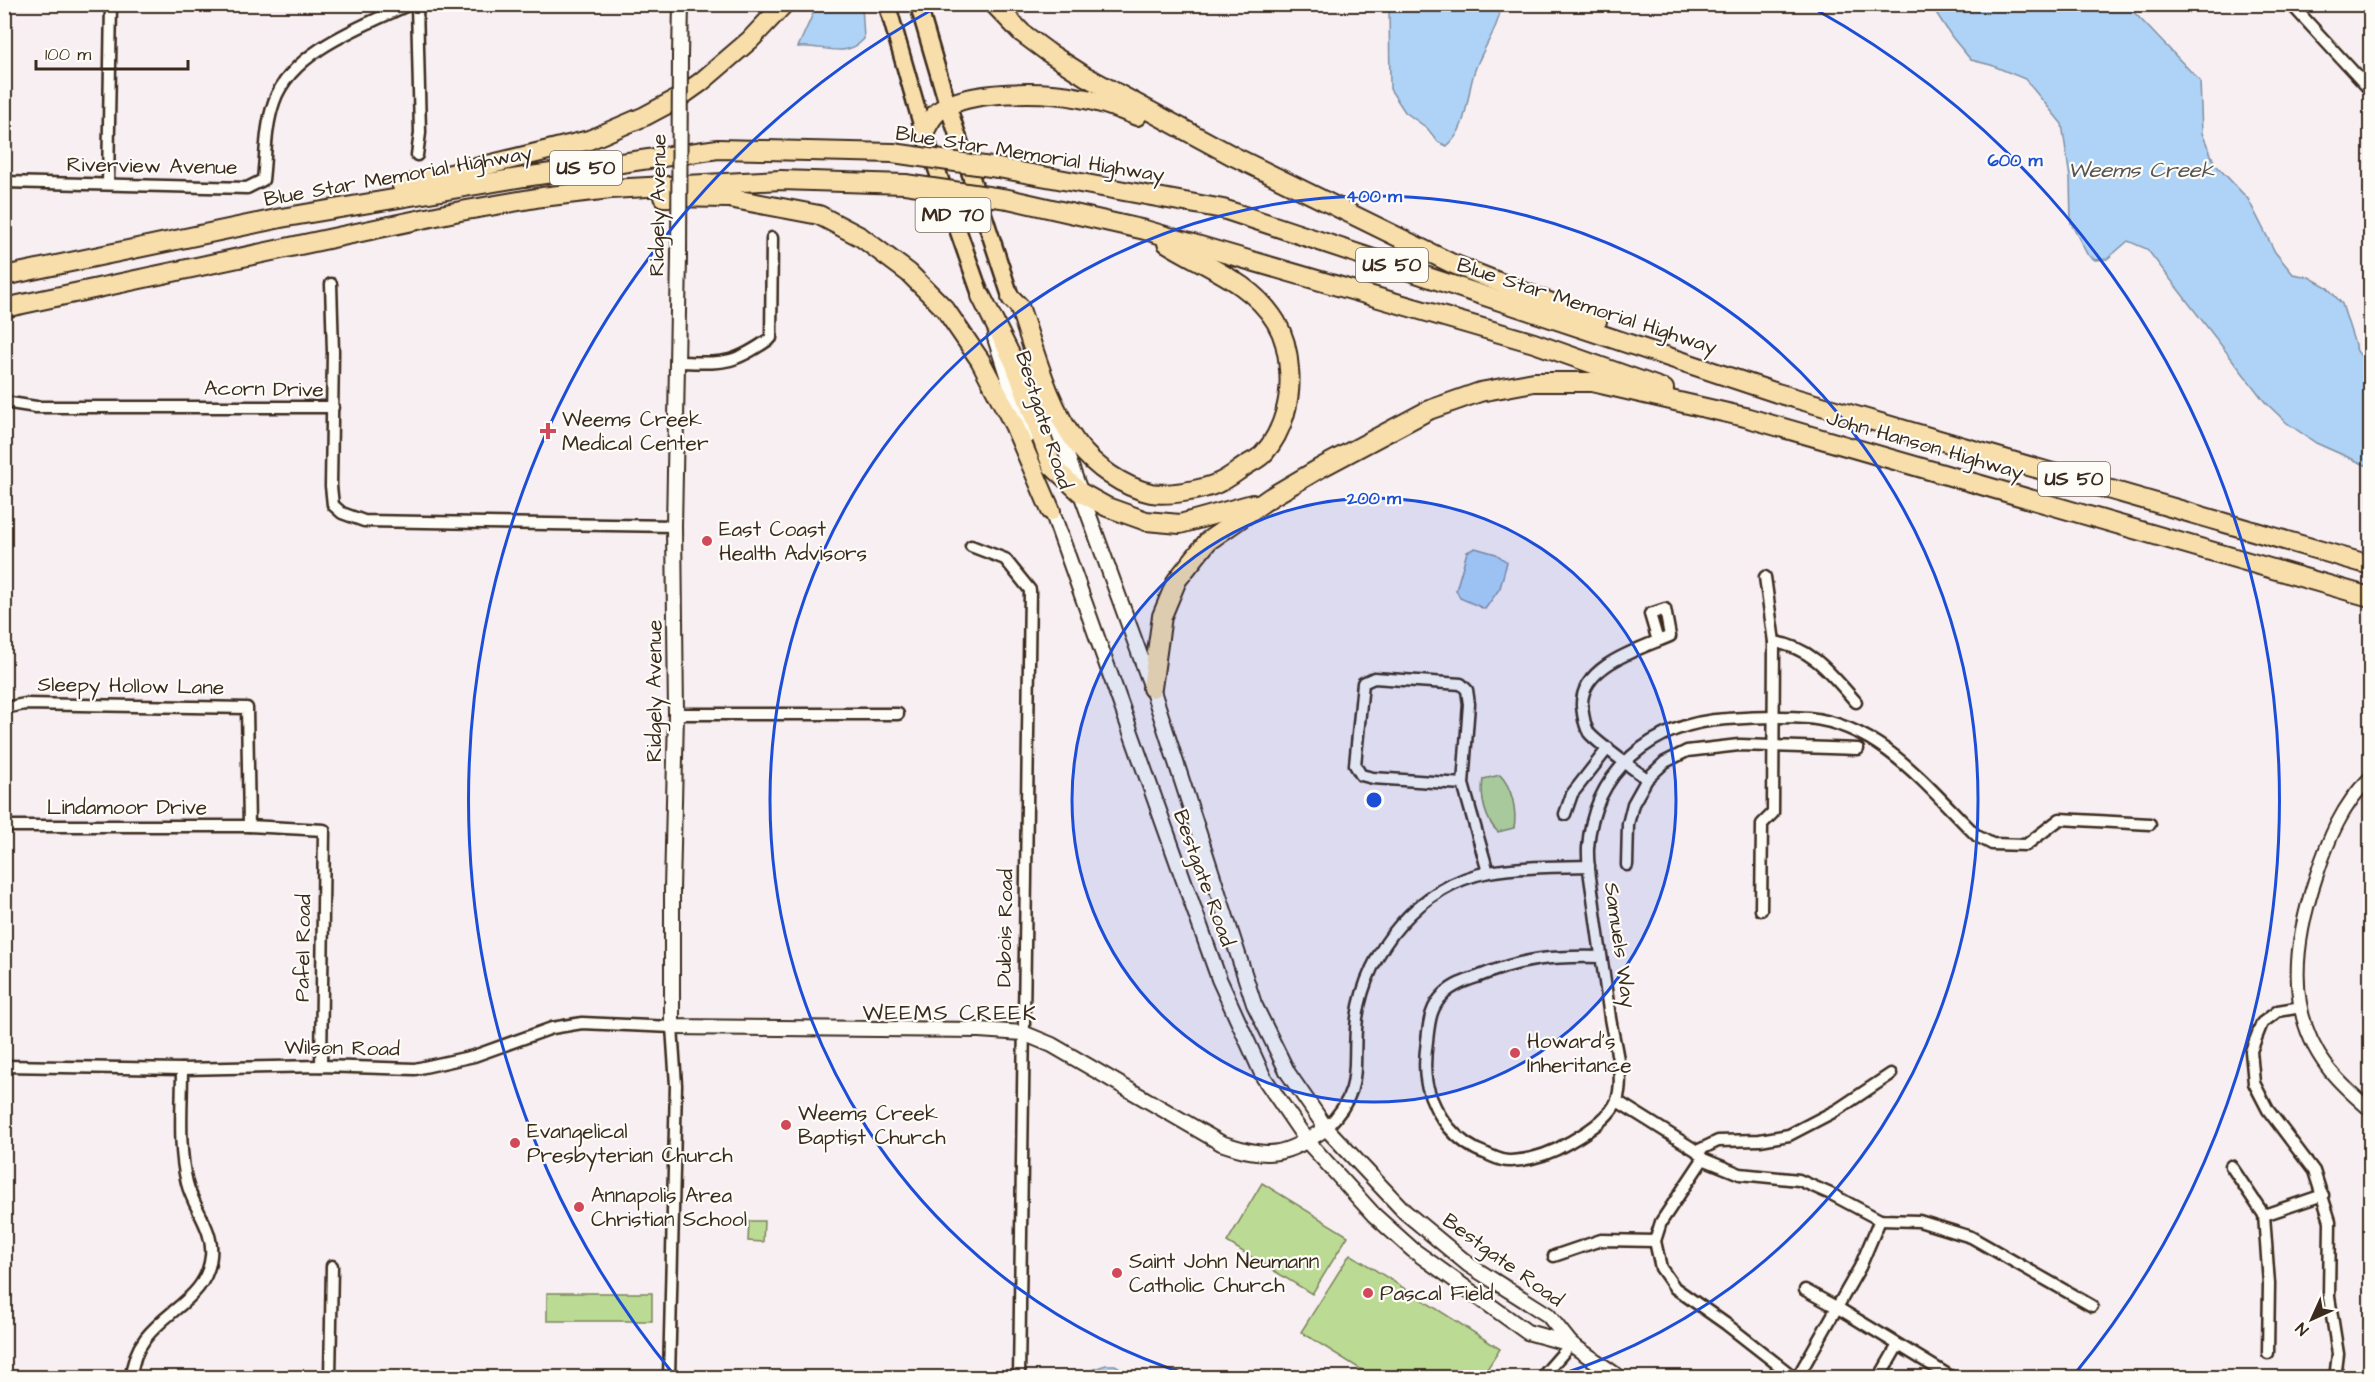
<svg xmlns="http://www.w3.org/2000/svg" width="2375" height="1382" font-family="'Architects Daughter',sans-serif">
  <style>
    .green { fill: #bbdb95; stroke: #7b825a; stroke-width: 1.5 }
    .water { fill: #aed3f7; stroke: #808fa0; stroke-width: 1.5 }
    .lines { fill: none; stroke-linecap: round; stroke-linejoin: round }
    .minor-casing { stroke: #3b2a1e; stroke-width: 15 }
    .tertiary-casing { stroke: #3b2a1e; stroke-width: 16 }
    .secondary-casing { stroke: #3b2a1e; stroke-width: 18 }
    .primary-casing { stroke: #3b2a1e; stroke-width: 20 }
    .motorway-casing { stroke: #3b2a1e; stroke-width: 22 }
    .minor { stroke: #fdfcf7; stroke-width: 10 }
    .tertiary { stroke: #fdfcf7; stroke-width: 12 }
    .secondary { stroke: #fdfcf7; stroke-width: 14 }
    .primary { stroke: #f8deab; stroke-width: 15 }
    .motorway { stroke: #f8deab; stroke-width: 18 }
    .secondary-bridge-casing { stroke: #3b2a1e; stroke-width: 18; stroke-linecap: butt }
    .motorway-bridge-casing { stroke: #3b2a1e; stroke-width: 22; stroke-linecap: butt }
    .secondary-bridge { stroke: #fdfcf7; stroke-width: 14 }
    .motorway-bridge { stroke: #f8deab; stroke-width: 18 }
    .ring { fill: none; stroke: #1d4ed8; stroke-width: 3 }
    .poi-dot { fill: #d1495b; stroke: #fdfcf7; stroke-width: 2 }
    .labels { text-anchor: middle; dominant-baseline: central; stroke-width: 4.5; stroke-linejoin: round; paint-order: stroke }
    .shield { fill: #fdfcf7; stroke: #75695f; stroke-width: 1.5 }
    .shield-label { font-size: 20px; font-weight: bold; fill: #3b2a1e }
    .street-label { font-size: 21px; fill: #3b2a1e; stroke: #fdfcf7 }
    .poi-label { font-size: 21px; fill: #3b2a1e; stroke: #fdfcf7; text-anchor: start }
    .water-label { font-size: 22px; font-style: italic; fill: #585454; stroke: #fdfcf7 }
    .neighbourhood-label { font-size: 22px; letter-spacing: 1.5px; fill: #3b2a1e; stroke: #fdfcf7 }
    .centre { fill: #1d4ed8; stroke: #fdfcf7; stroke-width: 3 }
    .ring-label { font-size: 18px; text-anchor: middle; font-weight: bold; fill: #1d4ed8; stroke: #fdfcf7; stroke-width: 4.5; stroke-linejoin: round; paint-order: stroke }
  </style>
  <rect width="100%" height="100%" fill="#f8eff3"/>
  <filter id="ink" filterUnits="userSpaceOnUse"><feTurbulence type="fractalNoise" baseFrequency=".0167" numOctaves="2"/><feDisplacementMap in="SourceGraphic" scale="12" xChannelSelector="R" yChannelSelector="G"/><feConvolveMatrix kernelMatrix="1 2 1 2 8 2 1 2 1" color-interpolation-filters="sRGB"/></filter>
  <g filter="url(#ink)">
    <g class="green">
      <path d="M1500 775C1512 787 1517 811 1514 828L1498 832C1485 820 1480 797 1483 779Z"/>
      <path d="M1262 1183 1348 1236 1312 1294 1227 1242Z"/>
      <path d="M749 1221H764L763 1242 748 1241Z"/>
      <path d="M1350 1254 1500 1349 1482 1377H1373L1301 1332Z"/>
      <rect x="547" y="1293" width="105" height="28"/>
    </g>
    <g class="water">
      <path d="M817 5H862L864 39C845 60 822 44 798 47Z"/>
      <path d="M1389 5H1501C1499 29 1481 50 1474 73 1466 98 1468 128 1447 146L1438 142 1427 128 1405 112 1390 89Z"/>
      <path d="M1931 5H2127L2200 81 2202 133 2215 164 2248 199 2275 252 2293 274 2309 277 2327 287 2342 304 2357 351 2370 367V467L2316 443 2287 423 2265 402 2147 249 2128 241 2107 259 2095 260 2087 254 2071 223 2070 178 2062 124 2025 79 1991 65 1971 60 1952 37Z"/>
      <path d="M1475 548 1496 554 1507 562 1500 588 1485 609 1460 598 1456 590 1467 552Z"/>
      <path d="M1106 1365H1115L1136 1377H1084L1094 1369Z"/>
    </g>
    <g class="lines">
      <g class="minor-casing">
        <g id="minor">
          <path d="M417 4 420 133 417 155"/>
          <path d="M2291 4 2370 90"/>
          <path d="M4 182 247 188 263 180C266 154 265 128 274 102 291 51 365 25 410 4"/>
          <path d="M108 184 111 4"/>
          <path d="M331 284 333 352 331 486 333 505 342 513 364 521 674 526"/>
          <path d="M677 362C724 363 731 366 771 338L772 238"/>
          <path d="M4 402 36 407H333"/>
          <path d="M971 546 1005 559 1030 590 1019 1378"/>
          <path d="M1774 642C1813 648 1831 674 1856 702"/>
          <path d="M4 708 25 704 247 708 249 826"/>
          <path d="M676 714H898"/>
          <path d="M1647 779C1634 769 1597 743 1589 733 1584 725 1583 715 1582 706 1580 666 1639 649 1670 636L1665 609 1650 614 1658 641"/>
          <path d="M1463 784 1373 778 1361 775 1355 765 1363 683 1374 678 1461 684 1467 690 1469 704 1463 784 1488 872"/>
          <path d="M1565 814 1572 794 1608 748"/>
          <path d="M4 826H249L324 830 321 1066"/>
          <path d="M1627 865 1628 824 1633 804 1647 779 1665 762 1687 751 1739 745 1858 749"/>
          <path d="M1761 910 1762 824 1773 813 1774 642 1765 577"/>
          <path d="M1601 957C1552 956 1523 958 1477 977 1465 981 1453 985 1444 994 1430 1007 1429 1023 1427 1041 1425 1055 1424 1071 1427 1085 1435 1116 1457 1144 1487 1154 1494 1157 1503 1162 1511 1161 1533 1160 1552 1153 1570 1142 1586 1133 1610 1118 1617 1100 1625 1076 1614 1043 1610 1018 1605 980 1599 943 1594 905 1592 887 1587 867 1588 848 1593 771 1653 723 1727 719 1753 717 1783 716 1809 718 1882 726 1928 788 1977 836L1992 844 2026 845 2060 819 2150 824"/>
          <path d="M2301 1007 2278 1011 2262 1023 2251 1051 2254 1083 2268 1110 2314 1171 2330 1221 2329 1297 2338 1354 2335 1378"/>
          <path d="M4 1066 182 1069 321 1066 415 1069 474 1056 552 1028 582 1023 672 1027 676 1085 669 1378"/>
          <path d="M1617 1101 1697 1151 1703 1159 1740 1174 1799 1180 1833 1195 1880 1220 1919 1221 1971 1237 2092 1306"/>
          <path d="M1326 1128C1366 1088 1351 1068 1357 1018 1366 950 1420 885 1489 872 1522 866 1556 867 1589 866"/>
          <path d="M1697 1151 1718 1141 1760 1140 1789 1135 1837 1110 1891 1074"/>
          <path d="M1703 1159 1661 1222 1655 1241 1661 1268 1675 1288 1726 1324 1795 1378"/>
          <path d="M2231 1166 2264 1215 2269 1284 2268 1353"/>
          <path d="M2264 1215 2323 1195"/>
          <path d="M1554 1256 1601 1240 1655 1241"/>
          <path d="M1805 1290 1838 1308 1953 1378"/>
          <path d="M131 1378C135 1314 206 1311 211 1256 214 1229 193 1208 187 1183 178 1147 182 1107 182 1069"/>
          <path d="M330 1378 332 1266"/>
          <path d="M1541 1378 1571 1344"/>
          <path d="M1797 1378 1860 1267 1880 1220"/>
          <path d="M1879 1378 1898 1345"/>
        </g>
      </g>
      <g class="tertiary-casing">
        <path id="tertiary" d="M2370 778C2342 805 2328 840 2316 877 2295 940 2284 1011 2328 1068 2340 1084 2356 1097 2370 1110"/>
      </g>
      <g class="secondary-casing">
        <g id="secondary">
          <path d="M680 56 681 4"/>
          <path d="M679 257 674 526 676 714 672 890V1027L979 1030 1023 1033 1052 1045 1221 1143C1268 1159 1285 1157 1326 1128"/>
          <path d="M995 338 1027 437"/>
          <path d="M1053 417 1152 688 1254 1004 1288 1073 1326 1128 1405 1212 1469 1265 1548 1315 1571 1344"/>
          <path d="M1049 503 1219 979 1264 1078 1307 1141 1374 1215 1413 1250 1527 1332 1571 1344 1620 1378"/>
        </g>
      </g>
      <g class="primary-casing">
        <g id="primary">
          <path d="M887 4 924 133 981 296"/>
          <path d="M918 4 948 106 1011 298"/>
        </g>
      </g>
      <g class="motorway-casing">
        <g id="motorway">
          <path d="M994 4 1022 33 1049 53 1085 76 1233 156 1453 264 1597 321"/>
          <path d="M924 133C928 125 932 116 939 111 968 89 1046 91 1080 98 1100 101 1118 108 1137 116"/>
          <path d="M998 168 1223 209 1777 393 2370 565"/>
          <path d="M402 186 589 140 645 116 677 99 701 82 750 40 784 4"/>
          <path d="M663 197 729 198 819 215 861 237 909 273 945 309 980 360 1014 425 1051 511"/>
          <path d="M1008 199 1145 230 1534 343 1664 389"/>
          <path d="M4 276 281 218 524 177 718 149 893 153"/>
          <path d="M981 296 1014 362 1052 466 1080 492 1107 507 1146 521 1180 524 1252 504"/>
          <path d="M1011 298 1019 306C1035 352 1048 405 1077 444 1095 467 1123 487 1151 493 1167 496 1203 490 1218 483 1228 479 1236 472 1245 466 1251 462 1259 459 1264 453 1283 432 1292 398 1289 369 1288 352 1285 337 1276 322 1251 281 1205 267 1167 243"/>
          <path d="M4 308 455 212 542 197 610 189 781 180 905 184"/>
          <path d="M1152 688 1162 616 1177 580 1208 541 1271 497 1322 467 1429 410 1480 392 1534 382H1592L1745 417 2370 597"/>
        </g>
      </g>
      <use href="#minor" class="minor"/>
      <use href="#tertiary" class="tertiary"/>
      <use href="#secondary" class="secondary"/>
      <use href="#primary" class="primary"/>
      <use href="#motorway" class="motorway"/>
      <g class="secondary-bridge-casing">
        <path id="secondary-bridge" d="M679 257 680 56"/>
      </g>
      <g class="motorway-bridge-casing">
        <g id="motorway-bridge">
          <path d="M893 153 998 168"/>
          <path d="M905 184 1008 199"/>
        </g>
      </g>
      <use href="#secondary-bridge" class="secondary-bridge"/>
      <use href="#motorway-bridge" class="motorway-bridge"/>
    </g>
  </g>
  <circle cx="1374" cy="800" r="302" fill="#1d4ed8" fill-opacity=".12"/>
  <g class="ring">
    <circle cx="1374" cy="800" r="302"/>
    <path d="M1192 1376A604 604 0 1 1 1556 1376"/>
    <path d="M675 1376A906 906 0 0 1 935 8M1813 8A906 906 0 0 1 2073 1376"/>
  </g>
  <g class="poi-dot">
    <path d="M545 422h6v6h6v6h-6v6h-6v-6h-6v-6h6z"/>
    <circle cx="707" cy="541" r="6"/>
    <circle cx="1515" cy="1053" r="6"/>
    <circle cx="786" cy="1125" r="6"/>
    <circle cx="515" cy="1143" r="6"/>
    <circle cx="579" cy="1207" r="6"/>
    <circle cx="1117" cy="1273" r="6"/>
    <circle cx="1368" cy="1293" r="6"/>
  </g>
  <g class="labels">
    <g class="shield">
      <rect x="550" y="151" width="72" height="34" rx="4.5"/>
      <rect x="915.5" y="198" width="75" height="34" rx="4.5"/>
      <rect x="1356" y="248" width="72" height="34" rx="4.5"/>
      <rect x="2038" y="462" width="72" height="34" rx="4.5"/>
    </g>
    <g class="shield-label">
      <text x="586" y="168">US 50</text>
      <text x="953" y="215">MD 70</text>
      <text x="1392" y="265">US 50</text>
      <text x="2074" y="479">US 50</text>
    </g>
    <g class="street-label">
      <text transform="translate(1030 154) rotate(9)">Blue Star Memorial Highway</text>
      <text transform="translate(152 166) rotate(1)">Riverview Avenue</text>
      <text transform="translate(398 176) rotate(-10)">Blue Star Memorial Highway</text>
      <text transform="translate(658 205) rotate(-89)">Ridgely Avenue</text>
      <text transform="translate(1587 306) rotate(18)">Blue Star Memorial Highway</text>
      <text transform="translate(264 389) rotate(1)">Acorn Drive</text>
      <text transform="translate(1044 420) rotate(72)">Bestgate Road</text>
      <text transform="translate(1925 445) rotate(16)">John Hanson Highway</text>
      <text transform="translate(131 686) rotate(1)">Sleepy Hollow Lane</text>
      <text transform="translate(654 691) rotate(-90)">Ridgely Avenue</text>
      <text x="127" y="807">Lindamoor Drive</text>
      <text transform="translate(1204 878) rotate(70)">Bestgate Road</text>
      <text transform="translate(1005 928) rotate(-89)">Dubois Road</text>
      <text transform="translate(1620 945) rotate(82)">Samuels Way</text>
      <text transform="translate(303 948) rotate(-89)">Pafel Road</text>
      <text transform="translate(342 1048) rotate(1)">Wilson Road</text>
      <text transform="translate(1503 1260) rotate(36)">Bestgate Road</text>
    </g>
    <g class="poi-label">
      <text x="562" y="419">Weems Creek<tspan x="562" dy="24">Medical Center</tspan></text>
      <text x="719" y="529">East Coast<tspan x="719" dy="24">Health Advisors</tspan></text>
      <text x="1527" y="1041">Howard's<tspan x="1527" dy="24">Inheritance</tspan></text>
      <text x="798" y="1113">Weems Creek<tspan x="798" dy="24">Baptist Church</tspan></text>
      <text x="527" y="1131">Evangelical<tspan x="527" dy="24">Presbyterian Church</tspan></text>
      <text x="591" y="1195">Annapolis Area<tspan x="591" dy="24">Christian School</tspan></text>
      <text x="1129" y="1261">Saint John Neumann<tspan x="1129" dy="24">Catholic Church</tspan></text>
      <text x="1380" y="1293">Pascal Field</text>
    </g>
    <g class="water-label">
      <text x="2141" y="170">Weems Creek</text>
    </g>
    <g class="neighbourhood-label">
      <text x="950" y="1013">WEEMS CREEK</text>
    </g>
  </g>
  <circle cx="1374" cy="800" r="9" class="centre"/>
  <g class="ring-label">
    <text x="2015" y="166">600 m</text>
    <text x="1374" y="202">400 m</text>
    <text x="1374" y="504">200 m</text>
  </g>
  <rect width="2375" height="1382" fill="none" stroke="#fdfcf7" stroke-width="24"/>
  <rect x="12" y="12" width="2351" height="1358" fill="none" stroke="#3b2a1e" stroke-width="2" filter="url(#ink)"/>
  <g transform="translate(2312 1319) rotate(225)" stroke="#fdfcf7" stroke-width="4.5" paint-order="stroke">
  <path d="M0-4.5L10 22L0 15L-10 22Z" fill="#3b2a1e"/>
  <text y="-9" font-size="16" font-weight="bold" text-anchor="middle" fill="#3b2a1e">N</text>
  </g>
  <path d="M36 60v9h152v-9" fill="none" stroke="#3b2a1e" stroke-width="3"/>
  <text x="45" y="60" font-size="18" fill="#3b2a1e" stroke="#fdfcf7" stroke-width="4.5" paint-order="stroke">100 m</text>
</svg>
